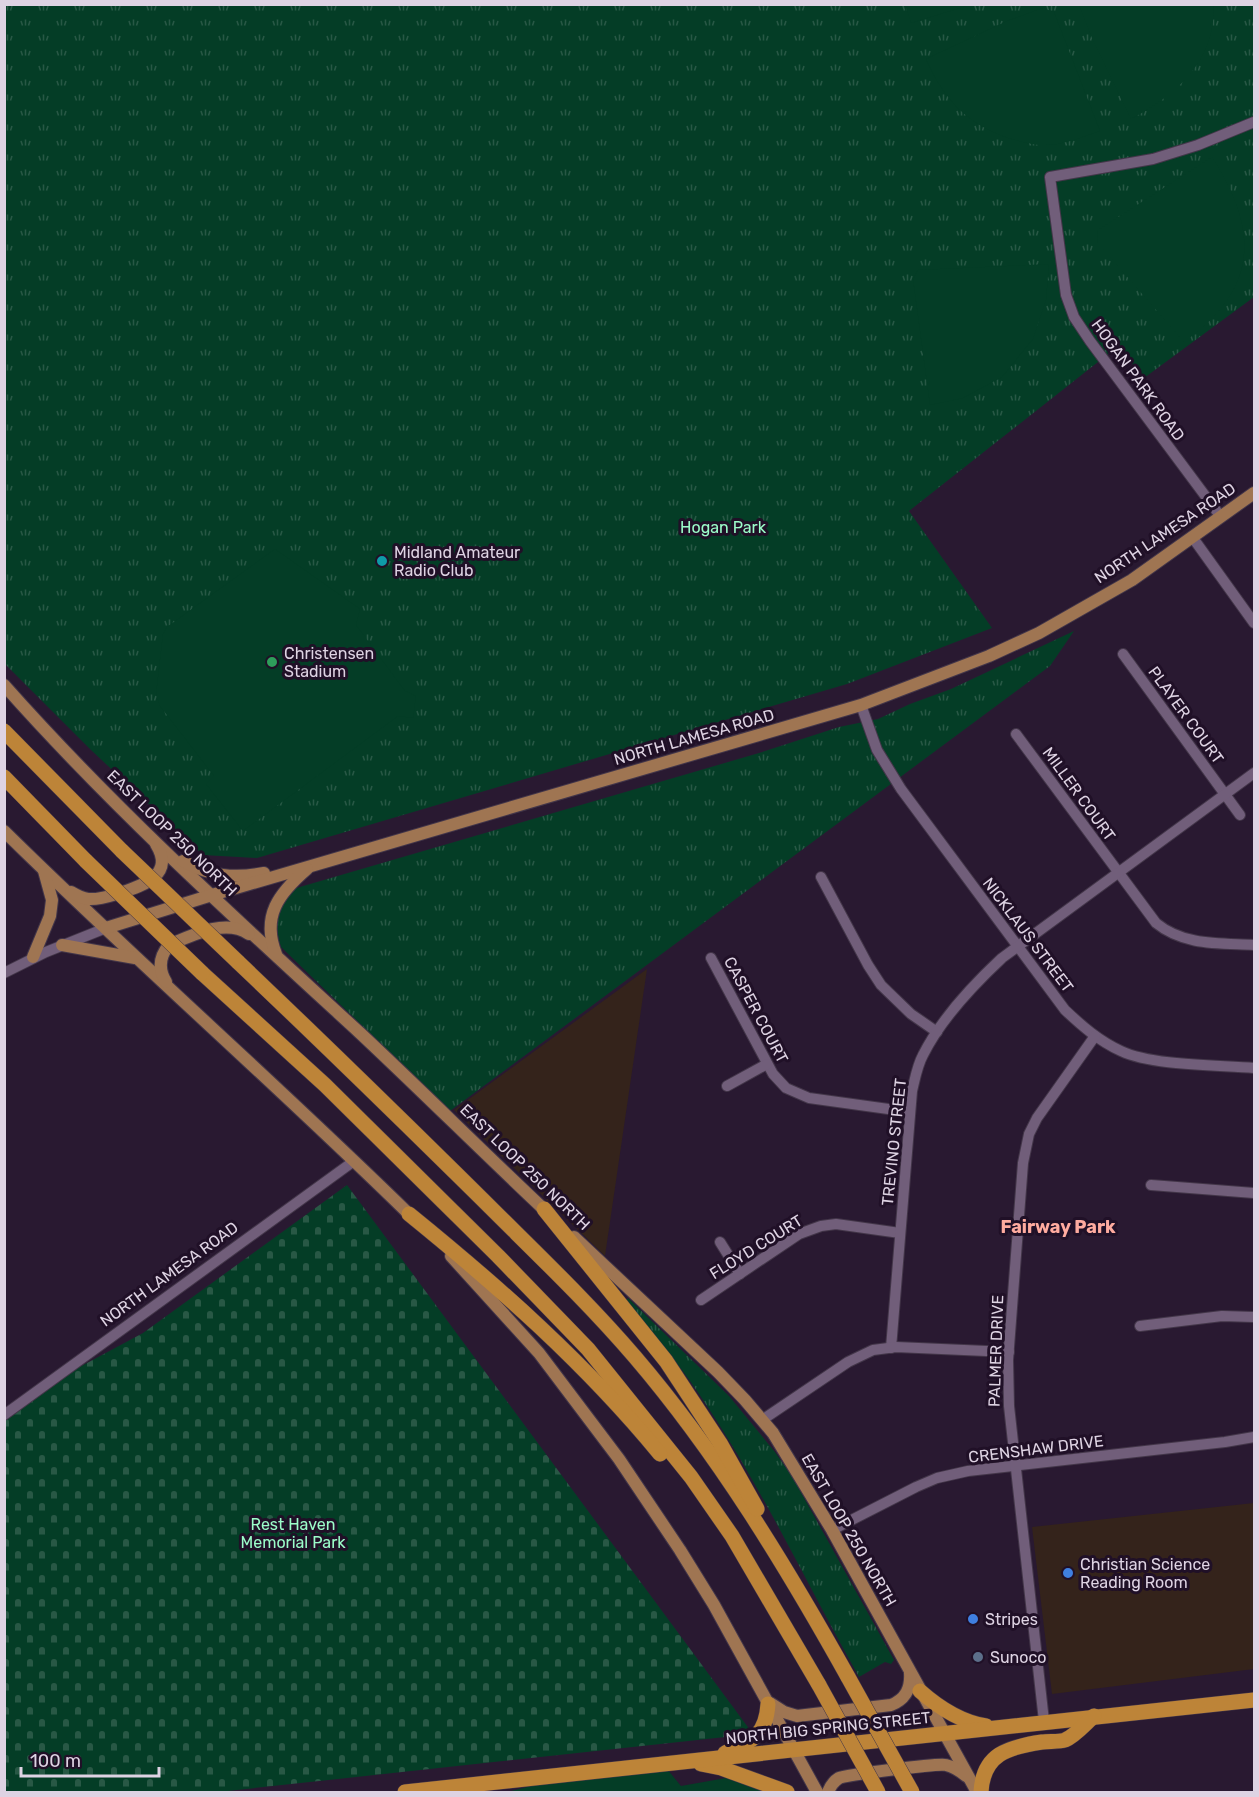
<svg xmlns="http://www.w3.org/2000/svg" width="1259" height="1797" font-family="Rubik,sans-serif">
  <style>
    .commercial { fill: #34231b }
    .grass { fill: url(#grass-tufts) }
    .cemetery { fill: url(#cemetery-stones) }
    .garden { fill: #043d26 }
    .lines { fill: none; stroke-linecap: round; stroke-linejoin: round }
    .minor-casing { stroke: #433649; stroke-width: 12 }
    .major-casing { stroke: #433649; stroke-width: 14 }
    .highway-casing { stroke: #433649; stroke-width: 16 }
    .minor { stroke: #715e7a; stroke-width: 10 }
    .major { stroke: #9f7552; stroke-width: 12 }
    .highway { stroke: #bd8438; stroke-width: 15 }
    .highway-bridge-casing { stroke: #433649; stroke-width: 16; stroke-linecap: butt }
    .highway-bridge { stroke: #bd8438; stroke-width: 15 }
    .culture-dot { fill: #0f9aa8; stroke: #201027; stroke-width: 2 }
    .leisure-dot { fill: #2e9e5b; stroke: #201027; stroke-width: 2 }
    .shop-dot { fill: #3f7fe0; stroke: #201027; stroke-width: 2 }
    .service-dot { fill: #5c6f8a; stroke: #201027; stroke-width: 2 }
    .labels { text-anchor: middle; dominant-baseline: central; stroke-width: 6; stroke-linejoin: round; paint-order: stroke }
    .street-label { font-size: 16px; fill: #ded3e3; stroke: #201027 }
    .park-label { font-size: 16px; fill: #9bfdc9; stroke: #201027 }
    .poi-label { font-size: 16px; fill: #ded3e3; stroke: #201027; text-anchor: start }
    .neighbourhood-label { font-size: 18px; font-weight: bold; fill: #feab9f; stroke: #201027 }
  </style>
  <defs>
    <pattern id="grass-tufts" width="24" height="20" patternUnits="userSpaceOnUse" patternTransform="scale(1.5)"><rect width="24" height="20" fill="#043d26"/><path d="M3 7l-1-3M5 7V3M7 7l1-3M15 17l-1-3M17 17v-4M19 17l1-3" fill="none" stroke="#285845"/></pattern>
    <pattern id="cemetery-stones" width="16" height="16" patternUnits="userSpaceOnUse" patternTransform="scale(1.5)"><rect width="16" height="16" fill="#043d26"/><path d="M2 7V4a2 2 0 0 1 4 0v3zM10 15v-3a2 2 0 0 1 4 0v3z" fill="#285845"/></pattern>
  </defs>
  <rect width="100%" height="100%" fill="#291931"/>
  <g class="commercial">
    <path d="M647 969 605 1256 454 1110Z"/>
    <path d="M1254 1503V1669L1052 1694 1032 1527Z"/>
  </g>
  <g class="grass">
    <path d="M4 5H1254V297L1144 378 1117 347 909 511 992 628 847 684 257 858 203 855 91 750 5 664Z"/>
    <path d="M1074 631 1050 666 450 1111 281 947C273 920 275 911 293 889L759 753 839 727 878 719 910 704 951 689Z"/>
    <path d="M628 1298 729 1396 775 1452 793 1478 894 1660 891 1664 885 1662 859 1677C806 1583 760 1483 699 1394 677 1361 651 1331 625 1301Z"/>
  </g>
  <path class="cemetery" d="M347 1185 753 1734 218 1792H5L4 1419 74 1370 143 1333Z"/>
  <g class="garden">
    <path d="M905 4H970V5L911 23Z"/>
    <path d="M1214 4C1215 62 1177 94 1131 119L1092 38 1079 5Z"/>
    <path d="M1042 8 1054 12 1100 131C1082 137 1062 146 1042 145 1033 145 1023 142 1015 140 970 127 944 101 926 59L1007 21Z"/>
    <path d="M1212 157C1259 231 1259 288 1184 342L1097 242 1098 230Z"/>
    <path d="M1049 264 1046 300 1033 339 1002 377 963 398 930 405 913 279 918 270Z"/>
    <path d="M275 549 360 609 356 625 405 691 416 696 413 718 398 716 243 831 206 784 214 776 160 706 156 694 163 634 167 627Z"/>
    <path d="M663 1764 681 1786 726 1778 784 1792H507L588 1772Z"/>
  </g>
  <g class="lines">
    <g class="minor-casing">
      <g id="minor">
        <path d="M1221 517 1090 341 1074 317 1066 295 1050 177 1153 159 1198 145 1254 122"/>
        <path d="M1193 538 1254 623"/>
        <path d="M1123 654 1240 815"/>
        <path d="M861 705 877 750 901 789 1065 1010C1082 1026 1099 1041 1121 1051 1153 1066 1218 1065 1254 1068"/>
        <path d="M1016 734 1156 923C1184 946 1220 943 1254 945"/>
        <path d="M821 877 868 965 881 985 911 1014 937 1032"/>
        <path d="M711 958 773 1074 786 1088 809 1098 910 1112"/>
        <path d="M4 973 46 952 106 928"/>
        <path d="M727 1086 767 1064"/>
        <path d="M1151 1185 1254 1193"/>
        <path d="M720 1242 740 1274"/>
        <path d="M701 1300 799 1234 821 1226 836 1224 900 1233"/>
        <path d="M1140 1326 1222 1316 1254 1317"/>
        <path d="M891 1348 912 1091C915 1079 917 1066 923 1055 941 1019 972 986 1002 958L1254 773"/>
        <path d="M4 1415 354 1161"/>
        <path d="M762 1420 848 1362 873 1350 896 1347 1009 1352"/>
        <path d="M832 1530 916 1487 937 1478 968 1471 1225 1442 1254 1437"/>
        <path d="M1044 1721 1009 1406 1008 1360 1023 1163 1029 1134 1037 1118 1095 1036"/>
      </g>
    </g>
    <g class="major-casing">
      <g id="major">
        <path d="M4 685C114 809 238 921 360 1033 424 1093 486 1155 550 1215"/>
        <path d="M4 831C139 964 281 1088 415 1220"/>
        <path d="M183 861C210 876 234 879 264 873"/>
        <path d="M71 892C76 895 82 898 88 899 99 900 110 896 120 893 144 885 175 875 156 844"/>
        <path d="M106 928 212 895 861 705 989 656 1039 633 1132 580 1254 493"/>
        <path d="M62 945 135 958"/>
        <path d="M276 954C261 916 279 893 307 869"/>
        <path d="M33 957 50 916 52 900 44 871"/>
        <path d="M166 982C158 969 159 957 169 945 192 935 226 918 249 934"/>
        <path d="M574 1237 718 1372 745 1400 773 1433 832 1530 977 1792"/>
        <path d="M451 1256 539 1353 619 1459 680 1550 714 1605 817 1792"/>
        <path d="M770 1703 784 1712 797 1716 891 1705C906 1699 911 1688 910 1673"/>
        <path d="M828 1792C830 1787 834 1781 839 1778 846 1775 938 1763 946 1765 954 1767 960 1771 966 1776"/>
      </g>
    </g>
    <g class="highway-casing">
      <g id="highway">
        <path d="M4 731 122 851"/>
        <path d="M4 777 86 861"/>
        <path d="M238 962C321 1041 402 1120 483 1200 535 1252 588 1302 635 1357 718 1454 786 1566 848 1677"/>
        <path d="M202 973 325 1085 498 1256 588 1349 691 1477 732 1536 819 1685"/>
        <path d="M544 1209 666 1361 720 1443 757 1509"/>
        <path d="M409 1214C499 1287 586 1364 660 1454"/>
        <path d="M920 1691C938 1707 962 1722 986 1726"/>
        <path d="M725 1753C752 1741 766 1736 768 1704"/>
        <path d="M701 1764 721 1768 787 1792"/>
        <path d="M405 1792 1254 1700"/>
        <path d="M981 1792C983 1754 1008 1747 1042 1742 1049 1741 1059 1742 1065 1740 1075 1736 1086 1723 1094 1716"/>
      </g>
    </g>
    <use href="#minor" class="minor"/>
    <use href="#major" class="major"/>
    <use href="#highway" class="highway"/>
    <g class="highway-bridge-casing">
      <g id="highway-bridge">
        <path d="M122 851 238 962"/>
        <path d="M86 861 202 973"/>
        <path d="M848 1677 912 1792"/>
        <path d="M819 1685 878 1792"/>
      </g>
    </g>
    <use href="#highway-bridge" class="highway-bridge"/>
  </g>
  <circle class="culture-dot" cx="382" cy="561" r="6"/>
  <circle class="leisure-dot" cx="272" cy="662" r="6"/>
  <g class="shop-dot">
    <circle cx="1068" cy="1573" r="6"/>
    <circle cx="973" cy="1619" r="6"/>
  </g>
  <circle class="service-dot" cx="978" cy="1657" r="6"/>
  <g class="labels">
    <g class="street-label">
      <text transform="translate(1138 380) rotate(54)">HOGAN PARK ROAD</text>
      <text transform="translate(1165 533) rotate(-34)">NORTH LAMESA ROAD</text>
      <text transform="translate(1186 715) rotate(54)">PLAYER COURT</text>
      <text transform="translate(694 737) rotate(-16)">NORTH LAMESA ROAD</text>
      <text transform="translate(1079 794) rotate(54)">MILLER COURT</text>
      <text transform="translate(172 833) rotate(44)">EAST LOOP 250 NORTH</text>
      <text transform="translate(1028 935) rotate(53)">NICKLAUS STREET</text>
      <text transform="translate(756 1010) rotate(62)">CASPER COURT</text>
      <text transform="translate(894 1142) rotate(-84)">TREVINO STREET</text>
      <text transform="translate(525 1167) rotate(44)">EAST LOOP 250 NORTH</text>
      <text transform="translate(756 1247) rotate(-32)">FLOYD COURT</text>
      <text transform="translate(169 1274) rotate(-36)">NORTH LAMESA ROAD</text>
      <text transform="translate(996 1351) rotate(-88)">PALMER DRIVE</text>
      <text transform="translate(1036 1449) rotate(-7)">CRENSHAW DRIVE</text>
      <text transform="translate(849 1530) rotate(60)">EAST LOOP 250 NORTH</text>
      <text transform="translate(828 1728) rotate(-6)">NORTH BIG SPRING STREET</text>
    </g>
    <g class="park-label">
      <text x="723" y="527">Hogan Park</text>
      <text x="293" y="1524">Rest Haven<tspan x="293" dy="18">Memorial Park</tspan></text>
    </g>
    <g class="poi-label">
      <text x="394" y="552">Midland Amateur<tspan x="394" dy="18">Radio Club</tspan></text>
      <text x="284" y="653">Christensen<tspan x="284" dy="18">Stadium</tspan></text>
      <text x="1080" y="1564">Christian Science<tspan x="1080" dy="18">Reading Room</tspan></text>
      <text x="985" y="1619">Stripes</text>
      <text x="990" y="1657">Sunoco</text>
    </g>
    <g class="neighbourhood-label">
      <text x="1058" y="1227">Fairway Park</text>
    </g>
  </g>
  <rect width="1259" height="1797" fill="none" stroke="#ded3e3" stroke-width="12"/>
  <path d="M21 1767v9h138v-9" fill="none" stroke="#ded3e3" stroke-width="3"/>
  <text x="30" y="1767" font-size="18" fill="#ded3e3" stroke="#201027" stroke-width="4.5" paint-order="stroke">100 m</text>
</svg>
